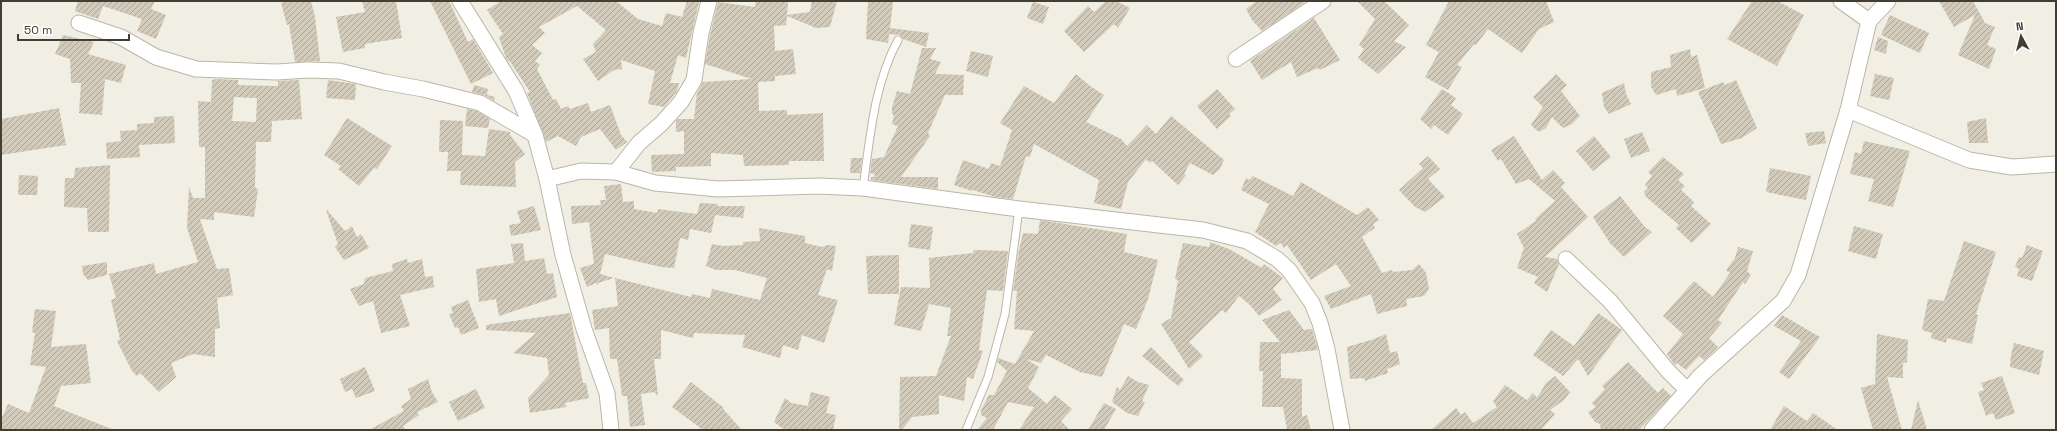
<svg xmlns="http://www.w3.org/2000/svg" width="2057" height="431" font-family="'Space Grotesk',sans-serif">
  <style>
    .building { fill: url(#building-hatch); fill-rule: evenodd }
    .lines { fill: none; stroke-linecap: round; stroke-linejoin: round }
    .lane-casing { stroke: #bcb6a7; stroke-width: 9 }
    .street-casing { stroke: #bcb6a7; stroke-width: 17 }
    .lane { stroke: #fff; stroke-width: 7 }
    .street { stroke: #fff; stroke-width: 15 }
  </style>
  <defs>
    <pattern id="building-hatch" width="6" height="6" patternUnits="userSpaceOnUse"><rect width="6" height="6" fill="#d2caba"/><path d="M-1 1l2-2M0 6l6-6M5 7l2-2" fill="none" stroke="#aca598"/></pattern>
  </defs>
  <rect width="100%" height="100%" fill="#f1eee4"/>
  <g class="building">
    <path d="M78 1H155L151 9 166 15 156 39 137 31 142 19 103 6 98 19 75 11Z"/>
    <path d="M290 1H311L315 17 320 61 295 62 289 24 287 25 281 3Z"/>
    <path d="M362 1H396L402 38 365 44V48L343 52 336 17 365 12Z"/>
    <path d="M430 1H449L468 42 473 39 493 73 471 84Z"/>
    <path d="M501 1H616L638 19 662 26 666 13 682 17 687 1 699 2 686 58 678 55 670 83H679L677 91 664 107 648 104 655 71 621 60 622 69 614 70 598 81 583 59 596 52 593 44 606 30 577 6 539 27 545 33 532 45 542 53 535 61 540 65 537 69 553 100 556 99 561 109 568 106 570 109 588 103 591 112 610 105 621 135 627 142 616 150 600 129 581 137 576 146 558 136 546 142 527 93 530 92 509 60V62L506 58 499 37 503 34 487 10Z"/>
    <path d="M756 1H788L787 15 810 12 812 1H837L830 27 816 28 787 16 786 25 774 26 775 51 793 49 796 74 775 76V81L758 82 759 111 787 110V115L823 113 824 161H789V165L744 166 743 155 711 153V166L676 167V171L652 172 651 155 684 154V131L676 132V121L678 119H694L697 93 703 82 752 79 705 64 710 35 718 2 755 7Z"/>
    <path d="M868 1H893L890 28 929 33 926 47 903 39 900 35 889 34 888 43 866 39Z"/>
    <path d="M1106 1H1116L1130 8 1118 28 1114 24 1084 52 1064 31 1088 6 1094 12Z"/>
    <path d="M1257 1H1303L1304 3 1262 31 1252 20 1246 9Z"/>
    <path d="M1357 1H1384L1409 25 1394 41 1406 47 1378 74 1358 58 1364 49 1359 45 1375 19Z"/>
    <path d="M1449 1H1546L1554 22 1539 29 1522 53 1488 29 1476 45 1474 44 1457 65 1462 67 1448 90 1425 77 1439 52 1426 45Z"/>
    <path d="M1752 1H1777L1804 15 1777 66 1727 39Z"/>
    <path d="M1939 1H1973L1985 23 1995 27 1987 45 1996 49 1989 69 1958 55 1975 15 1954 27Z"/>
    <path d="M1033 2 1049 7 1043 24 1027 18Z"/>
    <path d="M1890 15 1929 33 1920 53 1881 35Z"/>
    <path d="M1314 18 1340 60 1320 70 1318 68 1297 77 1291 62 1262 80 1250 61Z"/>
    <path d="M63 35 94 42 88 54 126 65 121 83 105 79 102 115 79 113 81 83H71L70 59 55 54Z"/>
    <path d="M1878 37 1888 41 1886 54 1874 50Z"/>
    <path d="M922 48H936L930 59 941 62 935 74 964 75 963 95H945L928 133 930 136 901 177H938V189L871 180V177H874L875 174 870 173 872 159 884 157 898 126 892 124 894 115 892 114V107L897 91 910 94Z"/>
    <path d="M1690 49 1691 57 1697 55 1705 88 1677 96 1676 89 1656 95 1651 87V72L1671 67 1670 55Z"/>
    <path d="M971 51 993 56 988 77 966 71Z"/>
    <path d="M1076 74 1090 86 1104 95 1086 122 1121 139 1127 146 1147 125 1156 134 1171 116 1224 160 1220 169 1213 175 1190 163 1184 174 1186 175 1178 185 1152 161 1150 163 1146 159 1128 182 1121 209 1094 203 1099 180 1034 144 1030 157 1026 156 1013 199 995 197 973 190 972 191 954 185 963 160 989 169 991 163 1000 166 1012 130 1000 123 1024 86 1054 103Z"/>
    <path d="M1556 74 1567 85 1561 91 1580 116 1572 124 1563 128 1552 117 1546 128 1539 132 1531 125 1543 107 1533 97Z"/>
    <path d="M1875 74 1894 78 1889 100 1870 96Z"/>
    <path d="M216 79 238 80V85L278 86V81L299 80 302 119 272 121 271 142H256L255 188 258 189 254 217 214 212V220L200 219 217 269 229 268 233 295 217 298 220 328 215 329V357L193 354 171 363 176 377 159 392 140 373 137 376 132 371 117 341 120 339 111 300 116 298 109 274 154 263 156 274 198 262 187 228 189 187 193 198H205V147H199L198 101 211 102 212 80ZM234 97 257 98 256 122 232 121Z"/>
    <path d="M328 80 356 84 355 100 326 98Z"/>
    <path d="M1736 80 1757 128 1742 138 1721 144 1698 92 1723 82 1725 85Z"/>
    <path d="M1624 83 1626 94 1631 104 1609 114 1604 107 1602 93Z"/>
    <path d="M474 85 488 89 487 95 495 97 494 101 484 95 472 92Z"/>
    <path d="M1217 89 1235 109 1229 114 1231 116 1217 129 1197 106Z"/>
    <path d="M1442 89 1456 98 1451 105 1463 114 1448 135 1434 125 1431 129 1420 119Z"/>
    <path d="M59 108 66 145 1 155V119Z"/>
    <path d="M467 109 477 111 490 119 488 128 465 126Z"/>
    <path d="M174 116 175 143 139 145 140 157 107 159 106 143 121 141 120 131 137 130V124L154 123V117Z"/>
    <path d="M347 118 392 146 377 169 374 168 359 186 338 169 341 166 324 155Z"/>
    <path d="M1986 118 1988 143H1969L1967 122Z"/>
    <path d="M440 120 463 121 462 155 485 156 489 129 510 132V135L525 154 515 162 516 187 460 185 461 171H447L448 152H439Z"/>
    <path d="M1824 131 1826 143 1808 146 1805 133Z"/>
    <path d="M1642 132 1650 151 1631 158 1624 139Z"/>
    <path d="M1514 136 1542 180 1553 170 1565 183 1561 187 1588 217 1545 257 1557 259 1559 264 1547 292 1534 283 1538 277 1517 268 1524 248 1517 234 1537 220 1535 219 1555 201 1529 179 1516 184 1501 159 1498 161 1491 150Z"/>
    <path d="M1594 136 1611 157 1593 171 1576 151Z"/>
    <path d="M1864 141 1910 151 1893 207 1868 201 1874 179 1850 174 1855 152 1861 154Z"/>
    <path d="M1428 156 1440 169 1428 179 1445 197 1425 212 1415 207 1399 190 1423 168 1419 164Z"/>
    <path d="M1663 157 1684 174 1678 180 1685 186 1681 190 1694 202 1691 206 1711 224 1692 243 1676 228 1679 225 1646 197 1644 192 1648 188 1645 185 1652 176 1648 172Z"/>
    <path d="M851 158H862L860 173H850Z"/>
    <path d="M110 165 109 232H88L87 208 64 207 65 178H74L75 168Z"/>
    <path d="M1770 168 1811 176 1806 200 1766 192Z"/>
    <path d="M19 175 38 176 37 195H18Z"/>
    <path d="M1253 176 1293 196 1301 182 1357 215 1368 207 1379 220 1373 224 1375 228 1362 237 1382 273 1392 270 1393 272 1412 270 1419 264 1426 273 1429 289 1424 296 1406 299 1407 306 1377 314 1371 294 1331 309 1324 296 1351 286 1336 264 1311 280 1287 245 1284 248 1281 243 1276 246 1255 232 1269 204 1241 190 1246 178 1249 180Z"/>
    <path d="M621 184 623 202 634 201V209L657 213 658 209 697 214 700 203 718 204 717 206H745L743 218 715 215 711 233 690 229 688 240 680 238 674 268 661 267 605 254 600 274 614 278 598 283V285L596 283 587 287 580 268 594 264 589 222 572 224 571 206 601 205 600 200H606L604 186Z"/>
    <path d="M1620 196 1645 227 1652 232 1624 257 1610 243 1593 217Z"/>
    <path d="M534 206 541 230 511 236 509 225 521 223 517 211Z"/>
    <path d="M326 210H327L345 231 352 226 357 237 361 234 369 248 344 260 335 247 338 244Z"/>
    <path d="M1040 220 1127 234 1124 252 1158 260 1148 299 1136 329 1124 324 1102 377 1080 372 1046 355 1041 363 1026 359 1039 367 1028 388 1047 404 1055 395 1072 409 1061 421 1070 430H1019L1034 407 1008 402 993 430H977L987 418 981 415V410L989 395H994L1007 371 997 362 998 358 1015 364 1034 331 1014 329 1017 291H1013L1019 250 1023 233 1038 234Z"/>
    <path d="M911 224 933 227 930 250 908 247Z"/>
    <path d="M1854 226 1883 234 1876 259 1848 251Z"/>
    <path d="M759 228 805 236V243L822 247 827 245 836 246 832 271 827 269 818 295 838 300 824 343 802 335 798 350 783 345 780 358 742 347 745 335 694 333 693 338 661 330V359H654L658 396 654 392 641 394 645 425 630 427 627 396H622L617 359H610L609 328 595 330 592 310 618 306 615 278 691 297 692 294 710 298 712 289 760 300 767 278 735 270H716L706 266 712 244 723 246 743 245V242L760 241Z"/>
    <path d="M1964 241 1996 252 1976 314 1978 315 1972 344 1947 338 1946 343 1931 338 1932 333 1922 330 1928 299 1944 301Z"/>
    <path d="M1210 242 1229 249 1262 268 1264 264 1283 278 1273 289 1282 300 1259 316 1250 305 1239 296 1226 313 1222 310 1189 342 1203 356 1189 369 1161 324 1171 318 1178 280 1175 279 1177 269 1183 243 1209 247Z"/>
    <path d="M523 243 525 261 544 258 547 274 553 273 557 297 499 316 496 299 479 302 476 269 514 263 511 244Z"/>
    <path d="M2027 245 2043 251 2032 281 2017 276 2019 269 2015 267 2019 257 2022 258Z"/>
    <path d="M1738 247 1753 251 1747 271 1751 275 1745 284 1743 282 1718 320 1722 323 1709 338 1718 347 1704 360 1699 356 1686 370 1677 363 1675 365 1667 354 1683 334 1663 316 1694 281 1713 297 1730 273 1726 270 1735 258Z"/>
    <path d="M974 250 1008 251 1003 291 987 290 979 350 983 351 973 379 967 377 964 401 939 395V414L912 417 902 430H899L900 377 936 376 951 336H947L951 308 929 304 921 331 894 325 901 287 930 288 929 258 973 253Z"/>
    <path d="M899 255V294H868L866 256Z"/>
    <path d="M407 259 408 263 422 259 425 277 433 276 434 287 400 295 410 326 381 333 373 301 359 306 350 289 364 284 365 278 393 271 392 264Z"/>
    <path d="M107 262V275L88 280 83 274 82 266Z"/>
    <path d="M468 300 479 328 461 335 458 327 455 328 449 314 453 313 451 307Z"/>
    <path d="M35 309 56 311 51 347 86 344 91 383 61 386 54 406 114 430H1V420L8 404 29 413 46 367 30 365 35 333 32 332Z"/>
    <path d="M1289 310 1304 330 1312 329 1318 350 1281 354V378L1302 379V417L1307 415 1311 430H1287L1283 407H1262L1263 371H1259L1260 342H1280L1262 320Z"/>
    <path d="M570 313 583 383H586L589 398 565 403 566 407 530 413 528 398 549 375 547 358 513 353 536 333 486 330V325Z"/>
    <path d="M1598 313 1622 330 1588 376 1578 359 1563 376 1533 355 1551 330 1574 346Z"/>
    <path d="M1782 315 1820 337 1789 379 1779 372 1801 341 1774 326Z"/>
    <path d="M1386 334 1390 353 1397 351 1400 364 1387 369 1388 373 1365 381 1364 378 1350 379 1347 347 1374 339Z"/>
    <path d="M1877 334 1908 340 1907 362 1903 363V378L1887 377 1902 430H1873L1861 388 1875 384Z"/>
    <path d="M2014 343 2044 351 2039 375 2010 367 2011 355Z"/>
    <path d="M1151 347 1184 380 1178 386 1142 356Z"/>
    <path d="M1628 362 1658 393 1663 388 1671 396 1639 430H1601L1600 424 1595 422 1588 412 1596 407 1592 403 1605 389 1602 386Z"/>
    <path d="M365 367 375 391 356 398 352 389 345 392 340 379Z"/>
    <path d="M1128 376 1138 382 1149 385 1142 401 1145 402 1138 416 1127 413 1112 402 1117 387 1120 390Z"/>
    <path d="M1555 376 1570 392 1564 400 1550 410 1555 414 1541 430H1431L1456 408 1461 415 1465 412 1473 423 1497 407 1493 401 1505 385 1527 400 1533 393 1537 398 1546 383Z"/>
    <path d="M2002 376 2015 413 1996 420 1993 413 1986 416 1978 392 1984 390 1981 383Z"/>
    <path d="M428 379 432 392 438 402 417 412 419 415 403 426 406 430H369L404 411 401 406 411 399 408 389Z"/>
    <path d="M691 382 724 408 723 409 742 430H703L672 407Z"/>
    <path d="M476 389 485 408 458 421 449 402Z"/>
    <path d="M811 392 830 397 826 413 836 415 833 430H789L782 428 774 422 785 398 791 403 808 406Z"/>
    <path d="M1918 400 1927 430H1911Z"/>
    <path d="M1104 403 1116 409 1104 430H1088Z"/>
    <path d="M1784 406 1807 421 1813 413 1838 430H1770Z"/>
  </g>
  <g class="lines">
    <g class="lane-casing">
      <g id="lane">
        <path d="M863 188C870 138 874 84 898 40"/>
        <path d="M966 430 988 377 1005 314 1019 209"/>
      </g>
    </g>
    <g class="street-casing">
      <g id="street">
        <path d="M460 1 516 91 535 135 547 179 563 255 584 329 607 393 611 430"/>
        <path d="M1841 1 1869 21"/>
        <path d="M79 23 121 37 156 57 196 69 277 72 307 70 339 71 384 82 423 89 480 103 535 135"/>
        <path d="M1236 59 1323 1"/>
        <path d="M1848 110 1969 160 2012 167 2056 164"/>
        <path d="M616 172 639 143 661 124 681 102 694 80 701 33 709 1"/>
        <path d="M547 179 581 171 616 172 655 183 718 189 819 186 863 188 1019 209 1203 230 1247 241 1277 259 1289 270 1312 303 1320 323 1327 349 1342 430"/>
        <path d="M1566 259 1610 301 1668 371 1687 390"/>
        <path d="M1652 430 1701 375 1783 301 1798 275 1848 110 1869 21 1888 1"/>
      </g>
    </g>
    <use href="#lane" class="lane"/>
    <use href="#street" class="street"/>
  </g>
  <rect width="2057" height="431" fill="none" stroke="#433e34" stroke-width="4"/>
  <g transform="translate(2021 36) rotate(353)" stroke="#ffffff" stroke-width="3" paint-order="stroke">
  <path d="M0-3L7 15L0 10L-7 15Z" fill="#433e34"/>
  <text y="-6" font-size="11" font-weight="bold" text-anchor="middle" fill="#433e34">N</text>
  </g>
  <path d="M18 34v6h111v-6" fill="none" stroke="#433e34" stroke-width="2"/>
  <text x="24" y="34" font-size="12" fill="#433e34" stroke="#ffffff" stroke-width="3" paint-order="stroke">50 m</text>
</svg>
